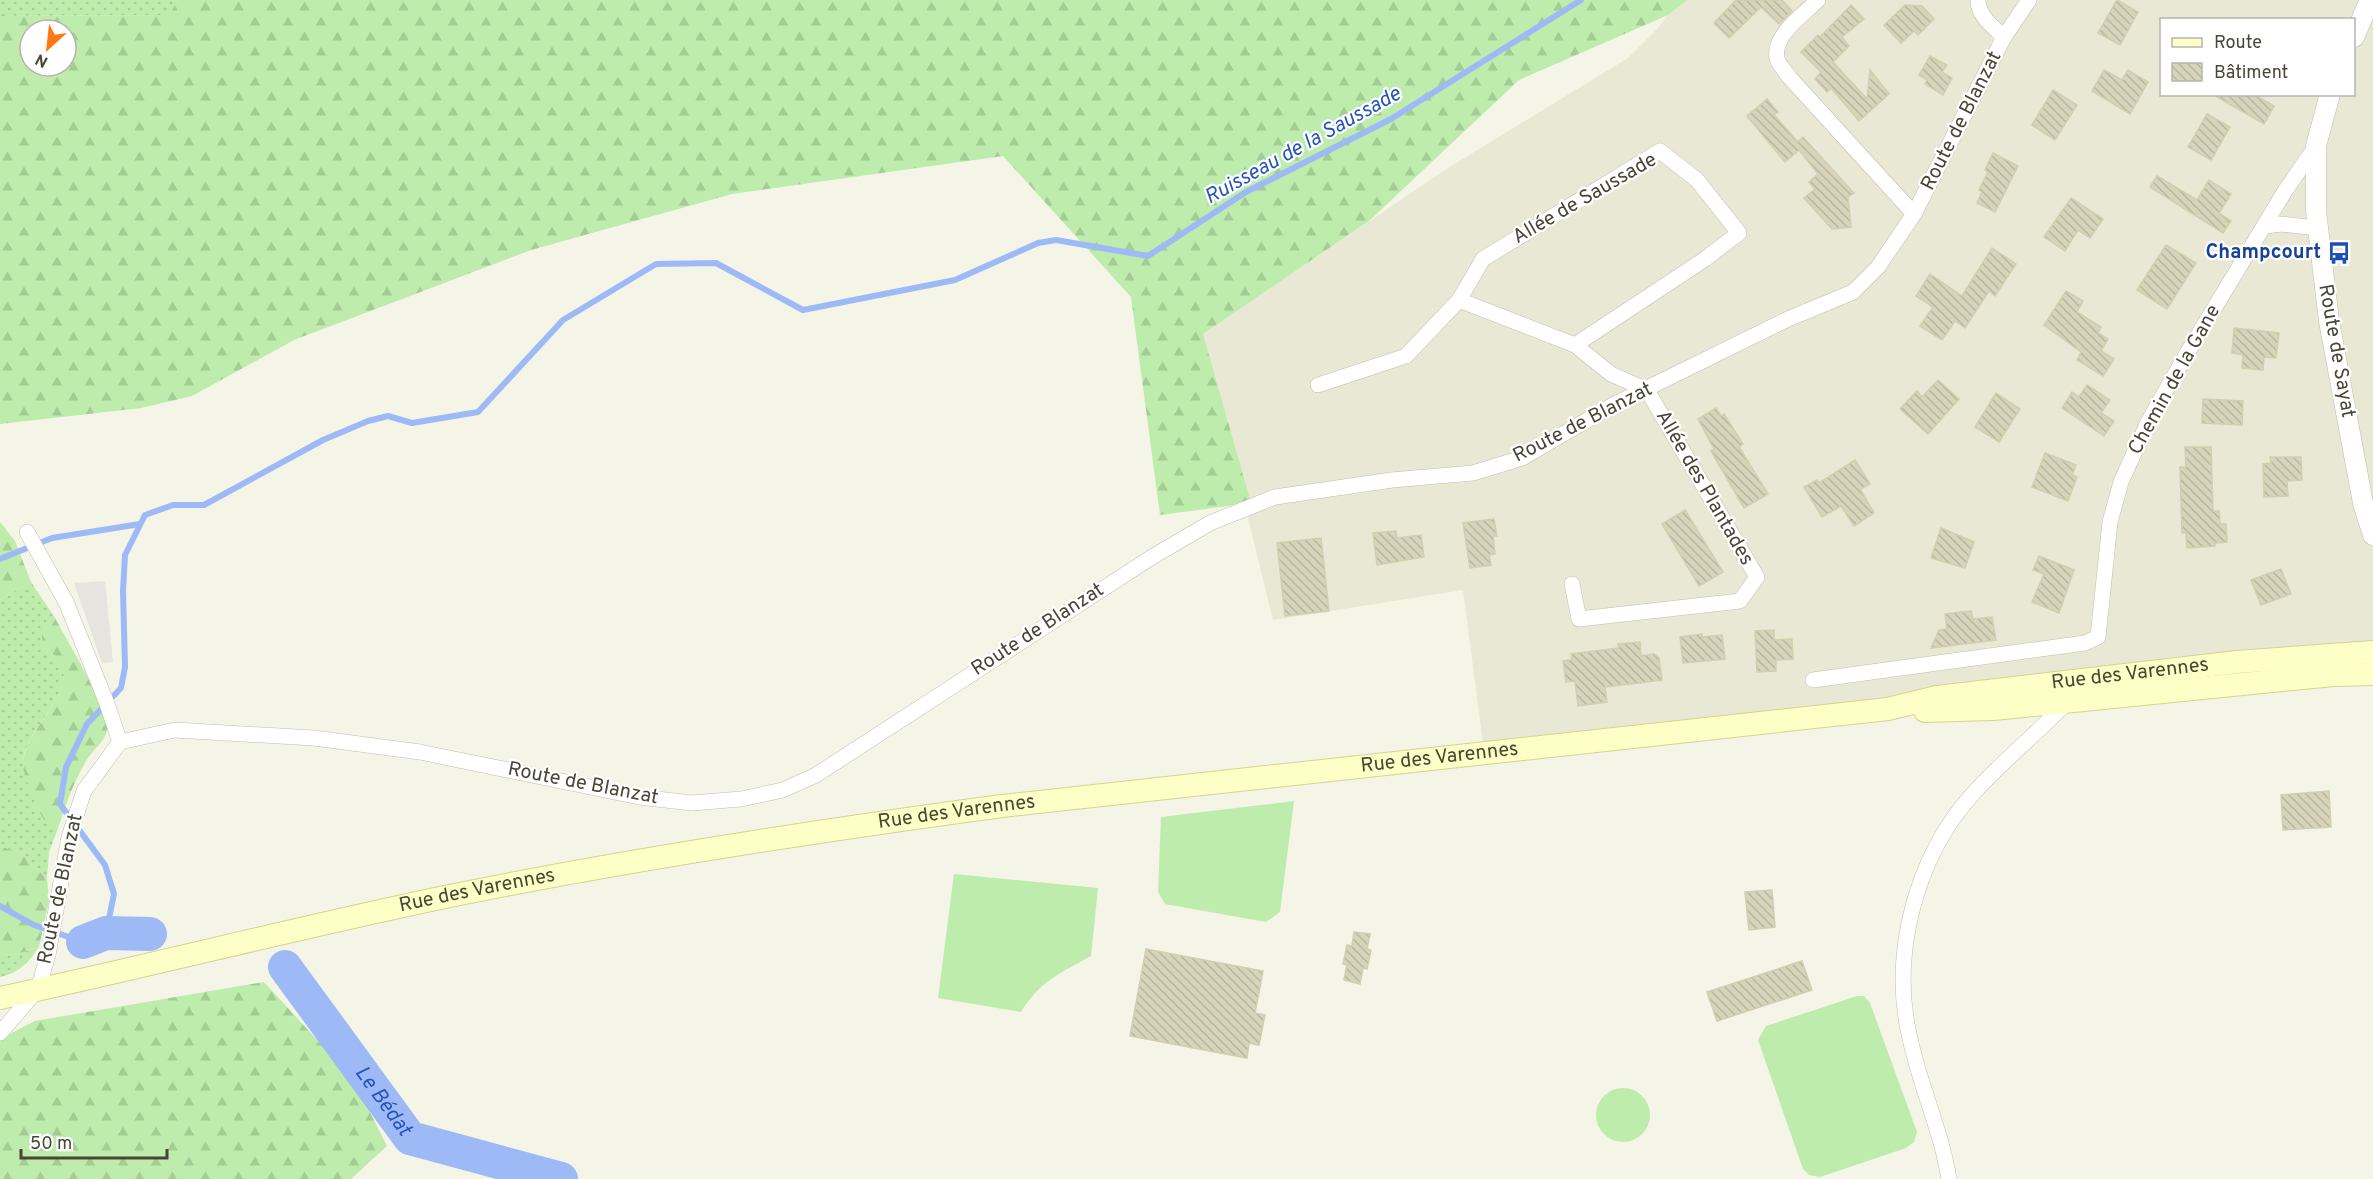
<svg xmlns="http://www.w3.org/2000/svg" width="2373" height="1179" font-family="Overpass,sans-serif">
  <style>
    .residential { fill: #e9e8d4; fill-rule: evenodd }
    .grass { fill: url(#grass-dots) }
    .forest { fill: url(#forest-firs); fill-rule: evenodd }
    .pitch { fill: #bdecac }
    .parking { fill: #e5e4df }
    .lines { fill: none; stroke-linecap: round; stroke-linejoin: round }
    .stream { stroke: #9ebaf6; stroke-width: 6 }
    .river { stroke: #9ebaf6; stroke-width: 34 }
    .building { fill: url(#building-back-hatch); stroke: #d2ceae; stroke-width: 1.5 }
    .minor-casing { stroke: #c1bfa8; stroke-width: 16 }
    .tertiary-casing { stroke: #c1bfa8; stroke-width: 21 }
    .secondary-casing { stroke: #d4d491; stroke-width: 24 }
    .minor { stroke: #fff; stroke-width: 15 }
    .tertiary { stroke: #fff; stroke-width: 20 }
    .secondary { stroke: #fdffc6; stroke-width: 22 }
    .labels { text-anchor: middle; dominant-baseline: central; stroke-width: 4.5; stroke-linejoin: round; paint-order: stroke }
    .street-label { font-size: 20px; fill: #484635; stroke: #fff }
    .transit-label { font-size: 20px; font-weight: bold; fill: #164399; stroke: #fff; text-anchor: end }
    .water-label { font-size: 21px; font-style: italic; fill: #2653bc; stroke: #fff }
  </style>
  <defs>
    <pattern id="grass-dots" width="8" height="8" patternUnits="userSpaceOnUse" patternTransform="scale(1.5)"><rect width="8" height="8" fill="#bdecac"/><path d="M2 2h.1M6 6h.1" fill="none" stroke="#a4cc95" stroke-width="1.8" stroke-linecap="round"/></pattern>
    <pattern id="forest-firs" width="22" height="20" patternUnits="userSpaceOnUse" patternTransform="scale(1.5)"><rect width="22" height="20" fill="#bdecac"/><path d="M5 1l3.5 6h-7zM16 11l3.5 6h-7z" fill="#a4cc95"/></pattern>
    <pattern id="building-back-hatch" width="6" height="6" patternUnits="userSpaceOnUse" patternTransform="scale(1.5)"><rect width="6" height="6" fill="#d7d4bb"/><path d="M-1 5l2 2M0 0l6 6M5-1l2 2" fill="none" stroke="#bab7a1"/></pattern>
  </defs>
  <rect width="100%" height="100%" fill="#f4f4e7"/>
  <path class="residential" d="M1687 0H2373V645L1483 743 1463 590 1273 620 1203 334 1448 168 1628 58 1658 28 1668 15ZM2162 20H2354V94H2162Z"/>
  <g class="grass">
    <path d="M0 0H178L169 15 0 16Z"/>
    <path d="M31 582 55 618H49L44 648C100 679 20 726 23 766 24 774 30 784 32 792 37 805 41 820 52 828L59 826 49 852 47 878 31 865 24 854 0 846V600Z"/>
    <path d="M39 947C28 963 19 973 0 977V955L18 954Z"/>
  </g>
  <g class="forest">
    <path d="M178 0H1687L1668 15 1519 80 1369 221 1203 334 1251 503 1160 515 1131 297 1003 156 732 194 531 250 294 340 192 396 141 408 0 424V16L169 15ZM30 30H66V66H30Z"/>
    <path d="M0 522 15 541 31 582 0 600Z"/>
    <path d="M49 618H55C65 637 112 714 107 731 104 742 92 751 86 761 74 782 66 803 59 826L52 828C42 821 38 808 33 797 30 788 24 776 23 766 21 726 99 679 44 648 41 637 40 626 49 618Z"/>
    <path d="M0 846 24 854 31 865 47 878 49 901 39 947 18 954 0 955Z"/>
    <path d="M264 982 353 1079 387 1146 351 1179H0V1039L35 1021Z"/>
  </g>
  <g class="pitch">
    <path d="M1294 801 1280 912 1266 922 1165 904 1158 892 1161 817Z"/>
    <path d="M954 874 1098 888 1091 956C1060 973 1039 982 1021 1012L938 998Z"/>
    <path d="M1857 996H1864L1870 1003 1917 1132 1914 1142 1906 1148 1820 1177 1809 1175 1803 1169 1758 1040 1766 1026Z"/>
    <circle cx="1623" cy="1115" r="27"/>
  </g>
  <path class="parking" d="M105 581 113 662 102 663 74 583Z"/>
  <g class="lines">
    <g class="stream">
      <path d="M0 559 52 538 140 524"/>
      <path d="M0 906 34 925 83 942"/>
      <path d="M106 933 114 894 105 865 60 804 66 767 87 724 121 688 125 667 123 591 125 555 145 515 173 505H204L323 440 368 421 388 416 412 423 478 412 563 320 656 264 716 263 803 310 955 280 1038 243 1056 240 1148 256 1246 192 1391 119 1581 0"/>
    </g>
    <g class="river">
      <path d="M83 942 106 933 150 934"/>
      <path id="s1" d="M285 967 410 1138 561 1179"/>
    </g>
  </g>
  <g class="building">
    <path d="M1736 0H1782L1792 11 1779 24 1761 7 1729 38 1714 23Z"/>
    <path d="M2117 0 2138 12 2120 45 2098 33Z"/>
    <path d="M1851 5 1864 19 1842 37 1849 46 1833 62 1867 99 1870 70 1889 94 1859 121 1831 88 1827 92 1815 79 1821 72 1801 52 1818 35 1820 37Z"/>
    <path d="M1905 5 1922 6 1934 19 1918 35 1914 31 1901 43 1884 25Z"/>
    <path d="M1930 56 1947 65 1942 72 1952 78 1943 95 1925 84 1927 80 1919 75Z"/>
    <path d="M2104 70 2122 80 2128 70 2148 82 2130 114 2092 91Z"/>
    <path d="M2053 90 2077 105 2055 140 2032 125Z"/>
    <path d="M2212 94H2253L2274 106 2264 124Z"/>
    <path d="M1767 99 1778 112 1774 115 1798 142 1803 137 1854 193 1848 197 1851 227 1832 229 1804 198 1815 189 1809 182 1818 174 1799 150 1785 162 1747 116Z"/>
    <path d="M2207 114 2230 127 2211 160 2188 147Z"/>
    <path d="M1993 153 2018 166 1995 212 1977 203 1982 192 1979 190 1988 172 1985 170Z"/>
    <path d="M2157 176 2197 200 2209 180 2231 194 2219 213 2231 221 2223 233 2150 187Z"/>
    <path d="M2071 198 2103 219 2090 238 2078 230 2065 251 2044 237Z"/>
    <path d="M2166 245 2196 263 2167 309 2137 290Z"/>
    <path d="M1992 248 2016 264 1995 296 1989 291 1965 328 1955 321 1942 340 1920 326 1933 307 1916 296 1930 274 1962 296Z"/>
    <path d="M2066 291 2083 301 2077 312 2101 327 2098 333 2108 339 2101 351 2114 359 2103 376 2077 360 2081 352 2044 325Z"/>
    <path d="M2234 328 2279 333 2276 358 2264 357 2263 370 2242 368 2243 355 2232 353Z"/>
    <path d="M1938 380 1959 399 1928 434 1900 409 1917 391 1922 397Z"/>
    <path d="M2087 385 2110 400 2101 413 2114 421 2104 436 2062 408 2072 392 2079 397Z"/>
    <path d="M1996 393 2020 409 1999 442 1975 427Z"/>
    <path d="M2203 399 2243 401 2242 425 2202 423Z"/>
    <path d="M1716 408 1721 416 1724 414 1743 444 1739 447 1768 494 1744 508 1711 451 1714 449 1698 419Z"/>
    <path d="M2185 447H2211L2213 511H2219L2220 524H2226L2227 542 2215 543V546L2187 548 2186 533H2182L2180 467H2186Z"/>
    <path d="M2045 453 2076 465 2072 475 2077 477 2068 501 2032 487Z"/>
    <path d="M2270 457H2301L2302 480 2287 481 2288 496 2264 497 2263 464 2271 463Z"/>
    <path d="M1855 460 1870 484 1860 489 1874 513 1854 526 1841 506 1822 517 1804 487 1817 480 1819 483Z"/>
    <path d="M1685 510 1723 572 1699 586 1662 524Z"/>
    <path d="M1494 519 1497 536H1493L1495 554 1489 555 1491 565 1470 568 1463 523Z"/>
    <path d="M1941 528 1974 542 1965 568 1931 558Z"/>
    <path d="M1396 531 1397 538 1421 535 1424 557 1377 565 1373 533Z"/>
    <path d="M1321 538 1329 611 1285 616 1277 543Z"/>
    <path d="M2039 556 2074 570 2059 613 2032 602 2044 574 2033 570Z"/>
    <path d="M2281 569 2291 594 2261 605 2251 580Z"/>
    <path d="M1971 611 1973 619 1992 617 1996 640 1931 648 1939 630 1947 629 1945 614Z"/>
    <path d="M1774 630V640L1792 639 1793 659 1776 660V671L1757 672 1755 631Z"/>
    <path d="M1702 634V637L1722 635 1725 659 1683 663 1680 637Z"/>
    <path d="M1640 642 1641 656 1654 654 1659 658 1662 680 1605 687 1607 702 1578 706 1575 681 1566 682 1563 661 1572 660 1571 654 1619 648 1618 644Z"/>
    <path d="M2329 791 2331 827 2283 830 2281 795Z"/>
    <path d="M1772 890 1775 927 1749 930 1745 892Z"/>
    <path d="M1354 932 1370 934 1367 949 1371 950 1367 969 1363 968 1360 984 1344 980 1347 965 1343 964 1347 945 1352 946Z"/>
    <path d="M1146 949 1263 971 1255 1013 1265 1015 1259 1045 1249 1043 1247 1058 1130 1036Z"/>
    <path d="M1802 961 1812 990 1717 1021 1707 992Z"/>
  </g>
  <g class="lines">
    <g class="minor-casing">
      <g id="minor">
        <path d="M1818 0C1804 14 1772 36 1777 58 1778 64 1786 72 1790 78L1914 214"/>
        <path d="M1978 0C1978 16 1993 27 2004 37"/>
        <path d="M2265 226 2281 224 2318 228"/>
        <path d="M1318 385 1406 356 1459 300"/>
        <path d="M27 532 66 602 106 701 120 742"/>
        <path d="M1572 584 1579 619 1740 601 1757 577 1647 390 1611 374 1575 345 1459 300 1483 259 1660 151 1697 180 1739 233 1705 259 1575 345"/>
        <path d="M1813 680 2085 643 2098 637 2110 522 2121 482 2148 422 2186 355 2285 191 2316 146"/>
        <path d="M0 1033 38 989 48 955 69 837 84 791 120 742 175 730 314 738 420 752 639 797 692 803 741 799 783 790 816 775 1152 557 1210 523 1275 497 1392 480 1473 473 1522 458 1613 405 1788 319 1853 292 1878 267 1914 214 2004 37 2029 0"/>
        <path d="M1949 1179C1941 1129 1919 1084 1909 1034 1891 953 1916 858 1971 796 2001 762 2038 733 2069 700"/>
      </g>
    </g>
    <g class="tertiary-casing">
      <g id="tertiary">
        <path d="M2354 37 2370 0"/>
        <path d="M2330 94 2316 146V211L2329 321 2363 503 2373 535"/>
      </g>
    </g>
    <g class="secondary-casing">
      <g id="secondary">
        <path d="M1925 711 1993 709 2333 675 2373 674"/>
        <path id="s2" d="M0 998C149 966 296 928 445 897 630 859 816 831 1002 806L1888 709 1937 697 2237 662 2373 652"/>
      </g>
    </g>
    <use href="#minor" class="minor"/>
    <use href="#tertiary" class="tertiary"/>
    <use href="#secondary" class="secondary"/>
  </g>
  <defs>
    <g id="bus-bare" transform="scale(1.8)"><path d="M-5-6H5V4H4V6H2V4H-2V6H-4V4H-5ZM-3.5-4V0h7V-4ZM-3.5 1.2v1.5H-2V1.2ZM2 1.2v1.5H3.5V1.2Z" fill="#1a4fb4" stroke="#fff" stroke-width="2.5" paint-order="stroke"/></g>
  </defs>
  <g fill-rule="evenodd">
    <use href="#bus-bare" x="2339" y="253"/>
  </g>
  <g class="labels">
    <g class="street-label">
      <text transform="translate(1962 121) rotate(-63)">Route de Blanzat</text>
      <text transform="translate(1585 199) rotate(-30)">Allée de Saussade</text>
      <text transform="translate(2336 351) rotate(80)">Route de Sayat</text>
      <text transform="translate(2175 380) rotate(-61)">Chemin de la Gane</text>
      <text transform="translate(1583 423) rotate(-27)">Route de Blanzat</text>
      <text transform="translate(1704 488) rotate(60)">Allée des Plantades</text>
      <text transform="translate(1038 630) rotate(-33)">Route de Blanzat</text>
      <text stroke="none"><textPath href="#s2" startOffset="2157">Rue des Varennes</textPath></text>
      <text stroke="none"><textPath href="#s2" startOffset="1461">Rue des Varennes</textPath></text>
      <text transform="translate(583 784) rotate(11)">Route de Blanzat</text>
      <text stroke="none"><textPath href="#s2" startOffset="975">Rue des Varennes</textPath></text>
      <text transform="translate(61 889) rotate(-78)">Route de Blanzat</text>
      <text stroke="none"><textPath href="#s2" startOffset="489">Rue des Varennes</textPath></text>
    </g>
    <g class="transit-label">
      <text x="2321" y="253">Champcourt</text>
    </g>
    <g class="water-label">
      <text transform="translate(1303 146) rotate(-29)">Ruisseau de la Saussade</text>
      <text stroke="none"><textPath href="#s1" startOffset="166">Le Bédat</textPath></text>
    </g>
  </g>
  <rect x="2160" y="18" width="195" height="78" fill="#ffffff" stroke="#b6b5ae" stroke-width="1.5"/>
  <rect x="2172" y="38" width="30" height="9" fill="#fdffc6" stroke="#b6b5ae" stroke-width="1.5"/>
  <text x="2214" y="48" font-size="18" fill="#484635">Route</text>
  <rect x="2172" y="63" width="30" height="18" fill="url(#building-back-hatch)" stroke="#b6b5ae" stroke-width="1.5"/>
  <text x="2214" y="78" font-size="18" fill="#484635">Bâtiment</text>
  <g transform="translate(48 48) rotate(207)"><circle r="28" fill="#ffffff" stroke="#b6b5ae" stroke-width="1.5"/>
  <path d="M0-4.5L10 22L0 15L-10 22Z" fill="#ff7813"/>
  <text y="-9" font-size="16" font-weight="bold" text-anchor="middle" fill="#484635">N</text>
  </g>
  <path d="M21 1149v9h146v-9" fill="none" stroke="#484635" stroke-width="3"/>
  <text x="30" y="1149" font-size="18" fill="#484635" stroke="#ffffff" stroke-width="4.5" paint-order="stroke">50 m</text>
</svg>
